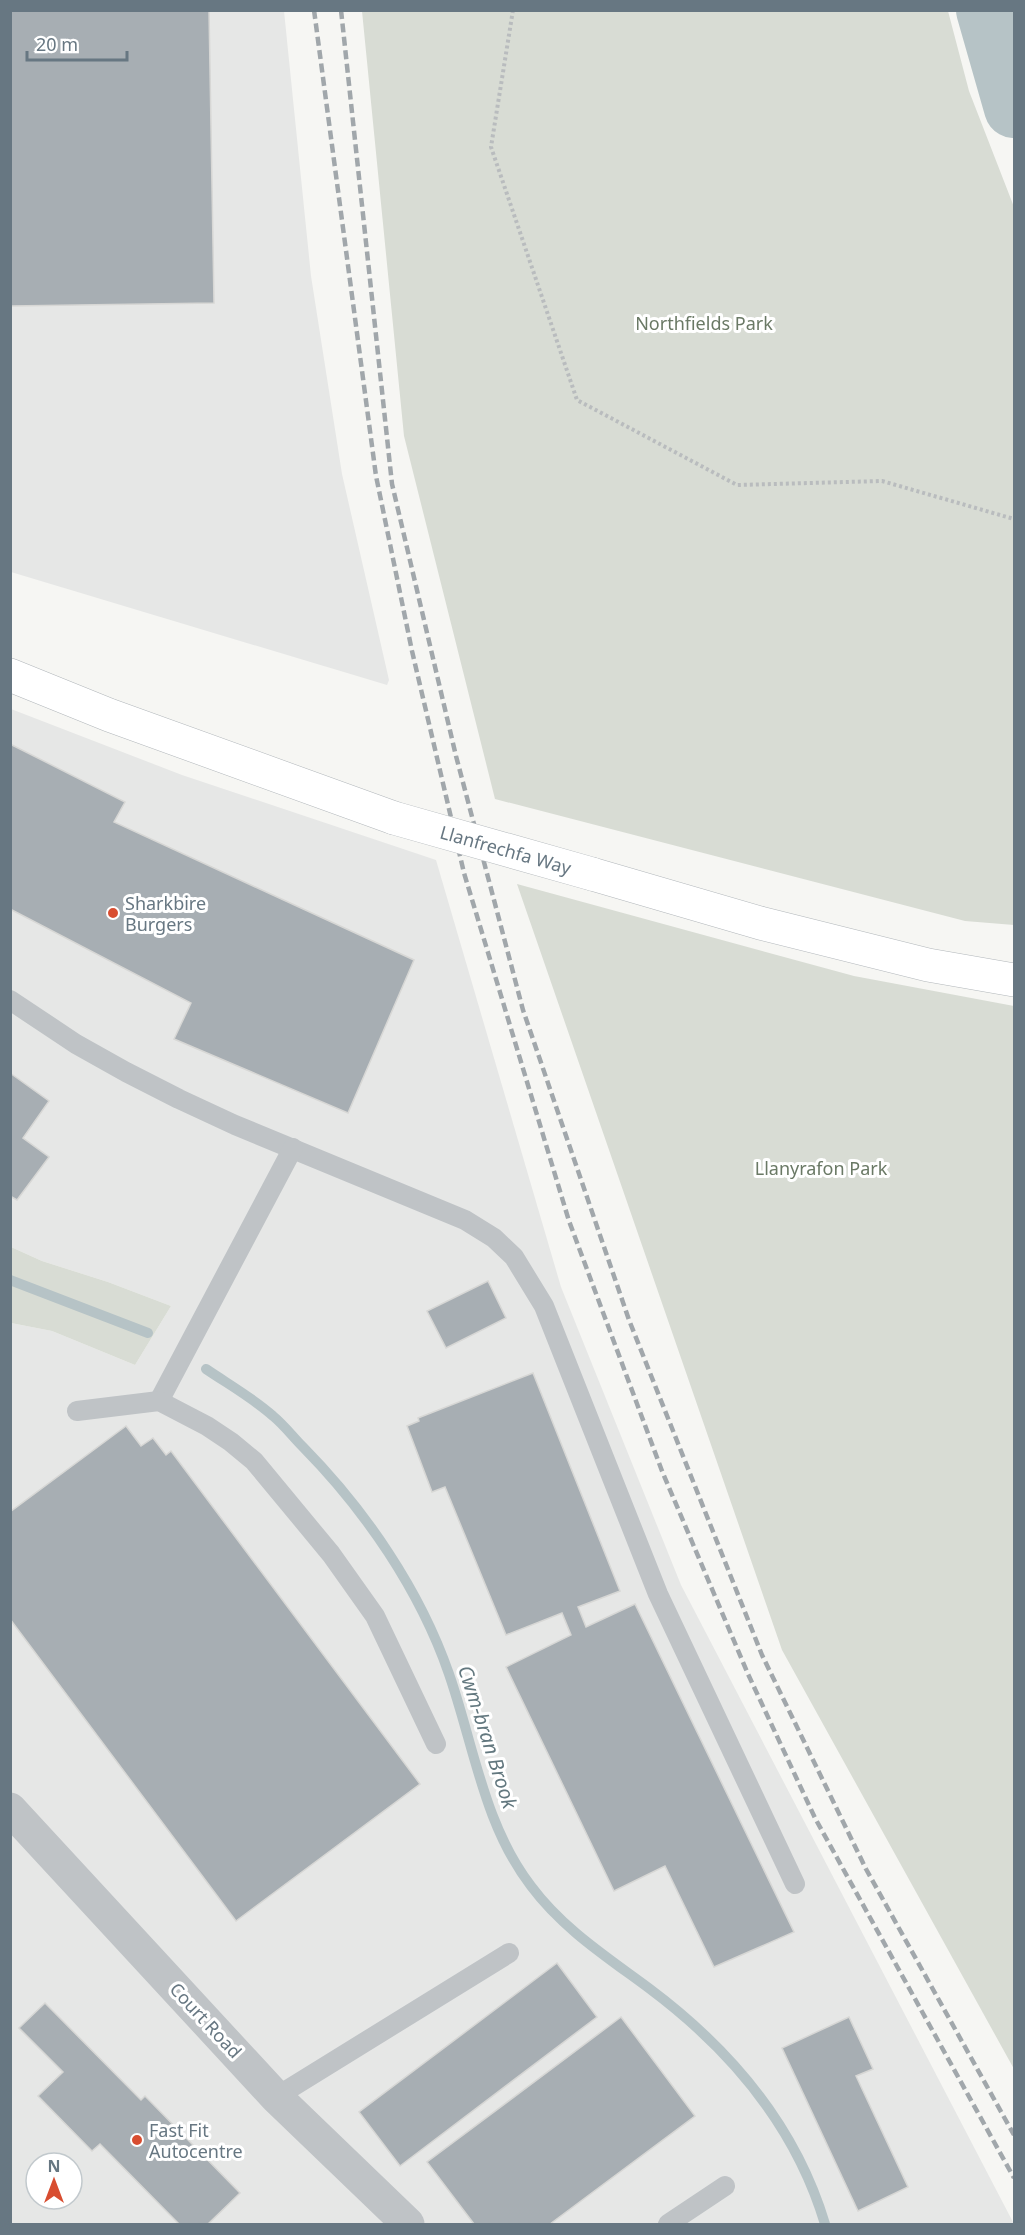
<svg xmlns="http://www.w3.org/2000/svg" width="1025" height="2235" font-family="'Noto Sans',sans-serif">
  <style>
    .built { fill: #e6e7e6; fill-rule: evenodd }
    .green { fill: #d8dcd4 }
    .lines { fill: none; stroke-linecap: round; stroke-linejoin: round }
    .stream { stroke: #b6c3c6; stroke-width: 10 }
    .river { stroke: #b6c3c6; stroke-width: 60 }
    .building { fill: #a7aeb3; stroke: #d7d7d5; stroke-width: 1.5 }
    .secondary-casing { stroke: #b2b7bb; stroke-width: 34 }
    .path { stroke: #b9bcbe; stroke-width: 4; stroke-dasharray: 3 3; stroke-linecap: butt }
    .lane { stroke: #bfc3c6; stroke-width: 20 }
    .street { stroke: #bfc3c6; stroke-width: 33 }
    .secondary { stroke: #fff; stroke-width: 33 }
    .rail { stroke: #a1a7ab; stroke-width: 4.5; stroke-dasharray: 9 4.5; stroke-linecap: butt }
    .secondary-bridge-casing { stroke: #b2b7bb; stroke-width: 34; stroke-linecap: butt }
    .secondary-bridge { stroke: #fff; stroke-width: 33 }
    .poi-dot { fill: #d84d30; stroke: #fff; stroke-width: 2 }
    .labels { text-anchor: middle; dominant-baseline: central; stroke-width: 6; stroke-linejoin: round; paint-order: stroke }
    .park-label { font-size: 18px; fill: #6a7965; stroke: #fff }
    .street-label { font-size: 18px; fill: #677782; stroke: #fff }
    .poi-label { font-size: 18px; fill: #677782; stroke: #fff; text-anchor: start }
    .water-label { font-size: 20px; font-style: italic; fill: #63787f; stroke: #fff }
  </style>
  <rect width="100%" height="100%" fill="#f6f6f3"/>
  <g class="built">
    <path d="M10 11H284L311 276 342 474 389 680 387 685 11 572Z"/>
    <path d="M11 709 182 775 436 860 561 1287 681 1585 1014 2224H11V1323L52 1331 135 1365 171 1306 108 1282 42 1261 11 1247ZM36 2163H72V2199H36Z"/>
  </g>
  <g class="green">
    <path d="M362 11H948L969 91 1014 207V925L965 921 495 799 404 436Z"/>
    <path d="M517 884 854 976 1014 1006V2069L782 1650Z"/>
    <path d="M11 1247 42 1261 108 1282 171 1306 135 1365 52 1331 11 1323Z"/>
  </g>
  <g class="lines">
    <g class="stream">
      <path d="M10 1280 148 1333"/>
      <path d="M206 1369C228 1384 253 1398 273 1416 284 1425 293 1437 303 1447 365 1510 420 1590 449 1674 474 1746 484 1825 531 1886 563 1929 607 1957 650 1989 730 2049 796 2127 825 2224"/>
    </g>
    <path class="river" d="M986 10 1014 108"/>
  </g>
  <g class="building">
    <path d="M10 10H209L214 303 10 306Z"/>
    <path d="M10 744 125 802 114 822 414 960 348 1113 174 1039 191 1003 10 909Z"/>
    <path d="M10 1073 49 1101 23 1138 49 1157 17 1200 10 1196Z"/>
    <path d="M488 1281 506 1318 446 1348 427 1311Z"/>
    <path d="M533 1373 620 1591 578 1607 586 1627 635 1604 794 1932 714 1967 665 1866 614 1891 506 1667 571 1635 562 1613 506 1635 445 1487 432 1492 407 1426 419 1421 418 1418Z"/>
    <path d="M126 1426 141 1446 153 1438 166 1455 171 1451 420 1784 236 1921 10 1619V1512Z"/>
    <path d="M557 1963 597 2017 400 2166 359 2112Z"/>
    <path d="M45 2003 141 2100 145 2096 240 2193 208 2224H179L100 2144 92 2151 38 2096 63 2072 19 2028Z"/>
    <path d="M621 2017 695 2116 550 2224H474L427 2162Z"/>
    <path d="M849 2017 873 2069 856 2076 908 2187 858 2211 782 2048Z"/>
  </g>
  <g class="lines">
    <g class="secondary-casing">
      <g id="secondary">
        <path d="M10 675 109 715 394 818"/>
        <path d="M592 874 760 923 928 965 1014 980"/>
      </g>
    </g>
    <path class="path" d="M513 10 491 147 577 400 737 485 882 481 1014 519"/>
    <g class="lane">
      <path d="M10 1000 76 1044 126 1072 179 1099 235 1125 465 1220 494 1238 514 1257 544 1306 658 1594 795 1884"/>
      <path d="M159 1401 293 1148"/>
      <path d="M77 1411 159 1401 207 1426 231 1442 254 1461 331 1554 375 1616 436 1744"/>
      <path d="M276 2097 509 1953"/>
      <path d="M668 2224 725 2186"/>
    </g>
    <path class="street" d="M10 1809 276 2097 408 2224"/>
    <use href="#secondary" class="secondary"/>
    <g class="rail">
      <path d="M314 10 376 476 412 651 464 873 569 1221 662 1471 748 1674 815 1818 1014 2178"/>
      <path d="M341 10 392 484 456 756 523 1010 629 1320 762 1655 866 1869 1014 2135"/>
    </g>
    <g class="secondary-bridge-casing">
      <g id="secondary-bridge">
        <path id="s1" d="M394 818 592 874"/>
      </g>
    </g>
    <use href="#secondary-bridge" class="secondary-bridge"/>
  </g>
  <g class="poi-dot">
    <circle cx="113" cy="913" r="6"/>
    <circle cx="137" cy="2140" r="6"/>
  </g>
  <g class="labels">
    <g class="park-label">
      <text x="704" y="323">Northfields Park</text>
      <text x="821" y="1168">Llanyrafon Park</text>
    </g>
    <g class="street-label">
      <text stroke="none"><textPath href="#s1" startOffset="116">Llanfrechfa Way</textPath></text>
      <text transform="translate(206 2020) rotate(47)">Court Road</text>
    </g>
    <g class="poi-label">
      <text x="125" y="903">Sharkbire<tspan x="125" dy="21">Burgers</tspan></text>
      <text x="149" y="2130">Fast Fit<tspan x="149" dy="21">Autocentre</tspan></text>
    </g>
    <g class="water-label">
      <text transform="translate(488 1737) rotate(72)">Cwm-bran Brook</text>
    </g>
  </g>
  <rect width="1025" height="2235" fill="none" stroke="#677782" stroke-width="24"/>
  <g transform="translate(54 2181)"><circle r="28" fill="#ffffff" stroke="#c2c9cd" stroke-width="1.5"/>
  <path d="M0-4.5L10 22L0 15L-10 22Z" fill="#d84d30"/>
  <text y="-9" font-size="16" font-weight="bold" text-anchor="middle" fill="#677782">N</text>
  </g>
  <path d="M27 51v9h100v-9" fill="none" stroke="#677782" stroke-width="3"/>
  <text x="36" y="51" font-size="18" fill="#677782" stroke="#ffffff" stroke-width="4.5" paint-order="stroke">20 m</text>
</svg>
